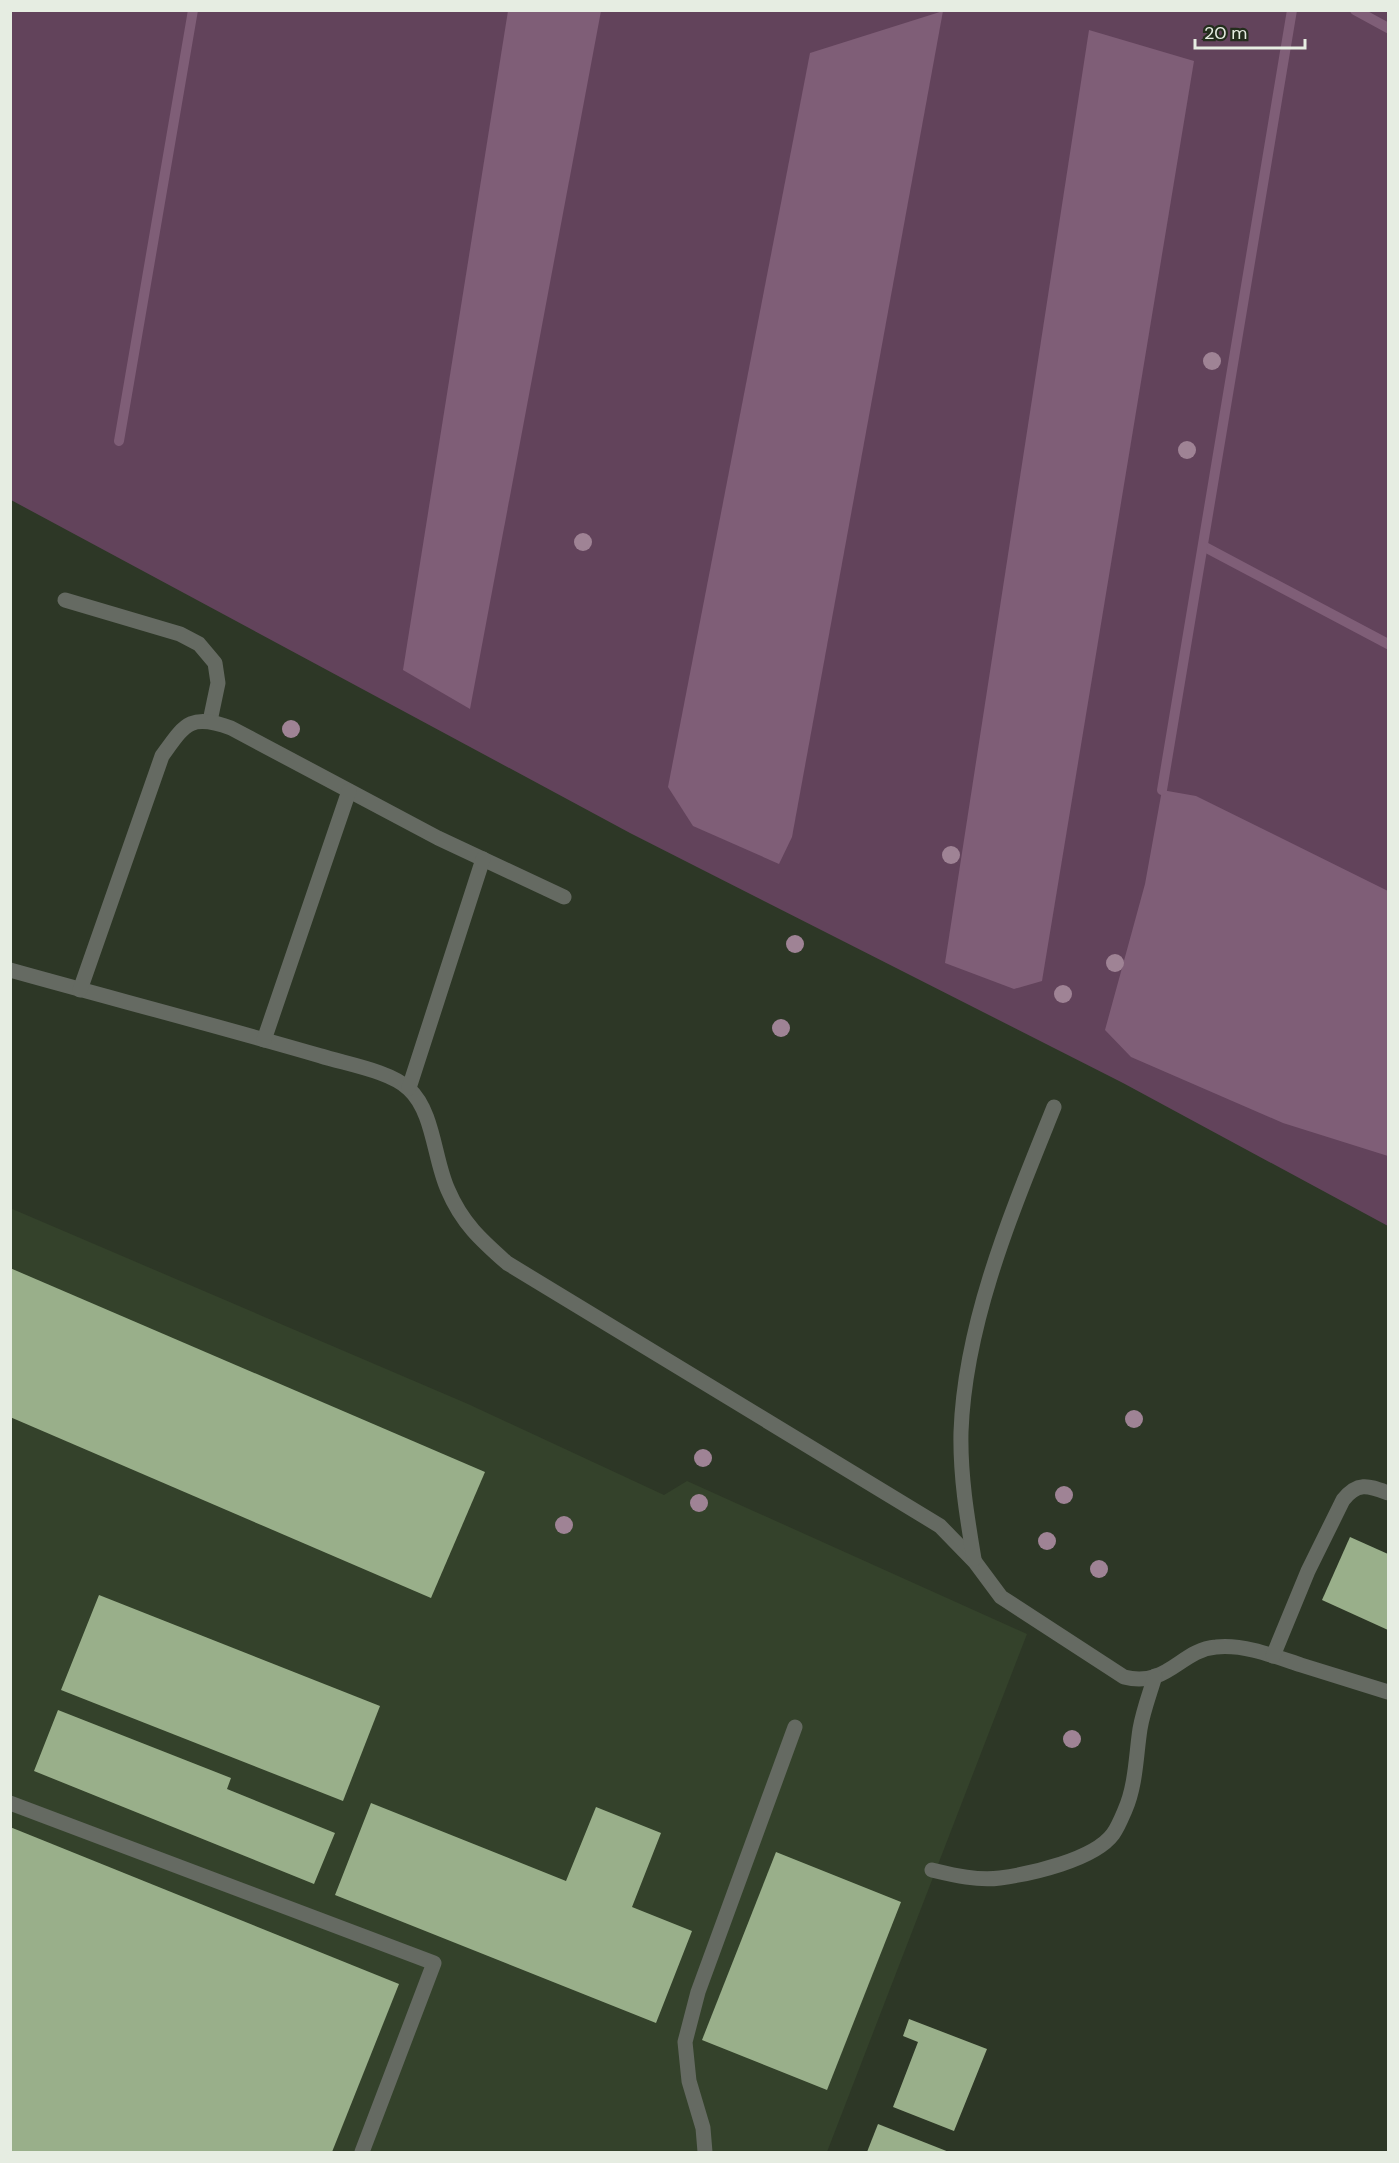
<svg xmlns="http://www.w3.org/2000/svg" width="1399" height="2163" font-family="'DM Sans',sans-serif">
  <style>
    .built { fill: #34422b }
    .green { fill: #62435b }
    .water { fill: #7f5e77 }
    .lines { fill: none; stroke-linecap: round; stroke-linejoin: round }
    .stream { stroke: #7f5e77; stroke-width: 10 }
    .building { fill: #99af8a }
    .service { stroke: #656a62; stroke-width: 15 }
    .tree { fill: #9f8395 }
  </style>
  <rect width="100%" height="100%" fill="#2d3726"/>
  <path class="built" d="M10 1208 468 1404 664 1495 687 1481 1027 1634 827 2152H11Z"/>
  <path class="green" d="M10 11H1388V1226L1123 1083 630 833 11 500Z"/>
  <g class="water">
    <path d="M508 11H601L470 709 403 670Z"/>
    <path d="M943 11 792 837 779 864 693 826 668 787 810 53Z"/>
    <path d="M1089 30 1194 61 1042 981 1014 989 945 963Z"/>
    <path d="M1162 790 1196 796 1388 891V1156L1283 1123 1131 1057 1105 1030 1145 884Z"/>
  </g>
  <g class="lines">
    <g class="stream">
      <path d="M1355 10 1388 28"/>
      <path d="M119 441 193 10"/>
      <path d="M1203 546 1388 644"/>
      <path d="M1162 790 1292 10"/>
    </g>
  </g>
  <g class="building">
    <path d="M10 1268 485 1472 431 1598 10 1417Z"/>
    <path d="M1350 1537 1388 1554V1630L1322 1600Z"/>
    <path d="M99 1595 380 1706 343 1801 61 1690Z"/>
    <path d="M58 1710 231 1778 227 1789 335 1833 314 1884 34 1771Z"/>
    <path d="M371 1803 566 1881 596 1807 661 1833 632 1907 692 1931 656 2023 335 1895Z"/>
    <path d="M10 1827 399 1984 332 2152H10Z"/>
    <path d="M776 1852 901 1902 827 2090 702 2040Z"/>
    <path d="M909 2019 987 2049 954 2131 893 2107 918 2042 903 2036Z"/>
    <path d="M878 2124 949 2152H867Z"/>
  </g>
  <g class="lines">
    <g class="service">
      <path d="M65 600 180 634 199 644 215 663 218 683 210 721"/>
      <path d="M10 970C114 999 218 1026 321 1056 346 1064 390 1071 409 1089 434 1112 434 1160 448 1190 462 1223 481 1240 507 1263L940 1526 975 1562 1001 1597 1124 1677C1168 1688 1180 1650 1216 1647 1244 1644 1274 1656 1301 1665 1330 1674 1359 1683 1388 1692"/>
      <path d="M80 990 162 756C185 724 190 713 231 728L438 838 564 897"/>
      <path d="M264 1040 349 791"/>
      <path d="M409 1088 483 859"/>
      <path d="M974 1559C967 1517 960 1475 961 1432 965 1321 1013 1209 1054 1107"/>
      <path d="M1273 1656 1308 1571 1343 1500C1358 1481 1369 1486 1388 1493"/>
      <path d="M10 1803 434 1963 362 2152"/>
      <path d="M932 1870C953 1875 977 1881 1000 1878 1030 1874 1094 1860 1113 1834 1118 1827 1122 1817 1125 1810 1136 1785 1136 1755 1140 1729 1143 1711 1150 1693 1155 1676"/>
      <path d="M705 2152 703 2128 689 2081 685 2042 698 1992 795 1727"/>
    </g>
  </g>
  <g class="tree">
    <circle cx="1212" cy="361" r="9"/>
    <circle cx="1187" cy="450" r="9"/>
    <circle cx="583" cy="542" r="9"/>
    <circle cx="291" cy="729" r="9"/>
    <circle cx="951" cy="855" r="9"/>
    <circle cx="795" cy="944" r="9"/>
    <circle cx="1115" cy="963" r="9"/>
    <circle cx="1063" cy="994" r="9"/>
    <circle cx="781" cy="1028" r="9"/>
    <circle cx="1134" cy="1419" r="9"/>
    <circle cx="703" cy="1458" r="9"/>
    <circle cx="1064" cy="1495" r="9"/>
    <circle cx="699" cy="1503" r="9"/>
    <circle cx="564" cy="1525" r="9"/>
    <circle cx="1047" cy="1541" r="9"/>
    <circle cx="1099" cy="1569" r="9"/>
    <circle cx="1072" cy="1739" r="9"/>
  </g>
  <rect width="1399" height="2163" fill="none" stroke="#e6ede2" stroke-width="24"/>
  <path d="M1195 39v9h110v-9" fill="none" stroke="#e6ede2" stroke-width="3"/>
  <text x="1204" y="39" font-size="18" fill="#e6ede2" stroke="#232d1c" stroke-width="4.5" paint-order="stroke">20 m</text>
</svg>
